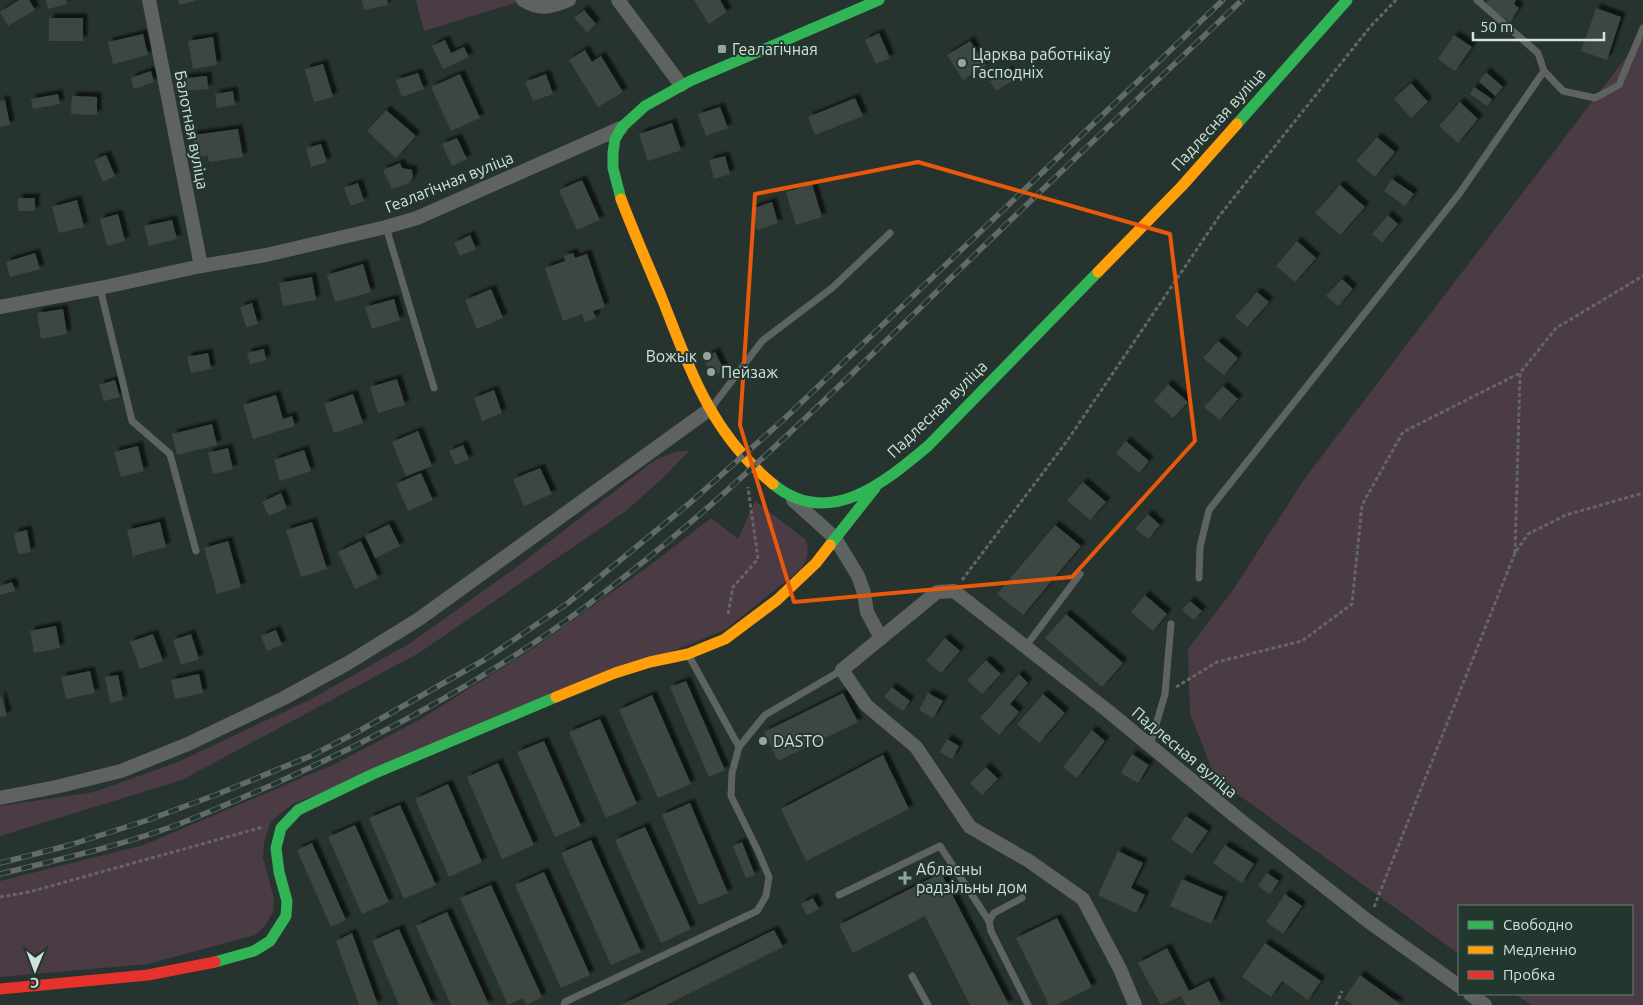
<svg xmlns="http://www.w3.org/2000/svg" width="1643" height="1005" font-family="Ubuntu,sans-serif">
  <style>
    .green { fill: #4b3b45 }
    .building { fill: #3d4743; filter: url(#shadow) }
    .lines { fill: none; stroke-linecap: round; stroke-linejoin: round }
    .path { stroke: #626764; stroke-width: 3; stroke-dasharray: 4 2.5; stroke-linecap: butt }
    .lane { stroke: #5e6361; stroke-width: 7 }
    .street { stroke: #5e6361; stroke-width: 14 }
    .fast { stroke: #30b455; stroke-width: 11 }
    .slow { stroke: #ff9f0a; stroke-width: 11 }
    .jam { stroke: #e5322d; stroke-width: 11 }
    .rail-casing { stroke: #636a68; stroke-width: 5.5 }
    .rail { stroke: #22382f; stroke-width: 4; stroke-dasharray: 11; stroke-linecap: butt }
    .marked { fill: none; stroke: #e8590c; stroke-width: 4; stroke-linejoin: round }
    .poi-dot { fill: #97a49e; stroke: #22382f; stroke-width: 2 }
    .labels { text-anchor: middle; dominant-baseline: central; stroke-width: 4; stroke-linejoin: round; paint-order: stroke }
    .poi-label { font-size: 16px; fill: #d4e1db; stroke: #22382f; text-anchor: start }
    .street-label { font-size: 16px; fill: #d4e1db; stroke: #22382f }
  </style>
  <defs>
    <filter id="shadow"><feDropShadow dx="4.5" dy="-4.5" stdDeviation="1" flood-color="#0009"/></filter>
  </defs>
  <rect width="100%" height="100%" fill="#27332e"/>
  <g class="green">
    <path d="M416 0H525L424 31Z"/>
    <path d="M1643 35V1005H1531L1515 994H1632V906H1459V954L1215 778 1190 713 1188 649 1233 590 1305 478Z"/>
    <path d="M689 451 662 479 627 510 419 653 182 780 0 836V806L94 792 178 762 309 700 412 642 518 566 655 460 675 452Z"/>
    <path d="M755 501 806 540C809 552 808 559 801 569L725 630 293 804 271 821 264 842 263 858 274 899 273 912 265 926 255 935 148 964 0 977V881L144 845 335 764 421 719 535 647 649 566 711 518 738 539Z"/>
  </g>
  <g class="building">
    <path d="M19 0H29L35 10 8 26 0 12Z"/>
    <path d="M46 0H66L67 4 48 9Z"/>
    <path d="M178 0H195V1L180 5Z"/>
    <path d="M362 0H387L388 5 364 10Z"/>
    <path d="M694 0H720L727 12 709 24Z"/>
    <path d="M1489 0H1516L1514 4 1519 8 1510 22 1485 5Z"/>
    <path d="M1596 8 1621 17 1607 60 1581 51Z"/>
    <path d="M584 10 596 24 587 32 574 18Z"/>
    <rect x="49" y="18" width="34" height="23"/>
    <path d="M879 33 890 58 876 64 865 40Z"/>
    <path d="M143 34 148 55 113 64 108 42Z"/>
    <path d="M1454 35 1472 47 1455 71 1438 59Z"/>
    <path d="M213 37 217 65 193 69 188 41Z"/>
    <path d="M445 40 451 53 464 47 469 57 443 69 432 46Z"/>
    <path d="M970 41 986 65 963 80 947 55Z"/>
    <path d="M585 50 592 62 601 56 623 92 598 107 569 60Z"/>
    <path d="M323 64 333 97 314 102 305 69Z"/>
    <path d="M1009 70 1015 79 996 91 990 82Z"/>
    <path d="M151 71 154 82 134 89 131 78Z"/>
    <path d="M1486 72 1503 87 1495 96 1479 81Z"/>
    <path d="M418 73 424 89 402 97 396 80Z"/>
    <path d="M460 74 480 118 451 131 431 87Z"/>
    <path d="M546 74 553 94 533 101 525 82Z"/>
    <path d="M207 76 208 89 178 91 177 79Z"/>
    <path d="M1411 83 1428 102 1411 118 1394 99Z"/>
    <path d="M1474 87 1492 99 1487 106 1470 94Z"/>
    <path d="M233 91 235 105 217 108 215 94Z"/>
    <path d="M58 94 60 104 33 109 31 99Z"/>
    <path d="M72 96 97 97V115L71 114Z"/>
    <path d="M855 98 863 116 815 135 808 117Z"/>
    <path d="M5 100 10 125 0 127V101Z"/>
    <path d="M1460 102 1478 119 1458 143 1439 126Z"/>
    <path d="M720 107 728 128 706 136 698 114Z"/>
    <path d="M386 110 416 136 396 158 367 131Z"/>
    <path d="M672 123 681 150 648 161 639 134Z"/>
    <path d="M238 129 243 157 209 162 208 156 196 157 193 135Z"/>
    <path d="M1377 137 1395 152 1375 177 1356 161Z"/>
    <path d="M457 138 467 159 452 166 442 144Z"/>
    <path d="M321 144 327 162 311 167 306 148Z"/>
    <path d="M106 155 115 176 103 182 94 160Z"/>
    <path d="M725 156 730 174 714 179 709 160Z"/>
    <path d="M400 163 402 168 412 170 413 177 409 183 392 189 383 170Z"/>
    <path d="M1392 179 1414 194 1405 206 1384 191Z"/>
    <path d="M582 180 600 220 577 230 559 190Z"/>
    <path d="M358 183 364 201 351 206 344 188Z"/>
    <path d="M812 184 822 217 796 225 786 192Z"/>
    <path d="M1340 185 1365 207 1340 235 1315 213Z"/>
    <rect x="18" y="198" width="17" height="13"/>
    <path d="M77 200 84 227 59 233 52 207Z"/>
    <path d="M772 202 778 223 757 230 751 209Z"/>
    <path d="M118 214 125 241 107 246 100 219Z"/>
    <path d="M1388 215 1398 224 1382 243 1372 234Z"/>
    <path d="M172 220 177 239 149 246 144 226Z"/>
    <path d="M470 235 476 249 460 256 454 243Z"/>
    <path d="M1297 241 1316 258 1295 282 1276 266Z"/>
    <path d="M35 253 40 269 10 277 6 262Z"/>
    <path d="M573 253 575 258 587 254 605 307 593 311 596 318 585 322 582 314 563 321 545 268 565 261 564 256Z"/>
    <path d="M363 264 371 292 335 302 327 275Z"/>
    <path d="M312 277 316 300 283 306 279 283Z"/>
    <path d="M1342 279 1353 289 1338 306 1326 296Z"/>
    <path d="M491 289 503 318 477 329 465 300Z"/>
    <path d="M1257 292 1269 302 1247 327 1235 317Z"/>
    <path d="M394 299 400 320 372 329 365 307Z"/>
    <path d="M252 303 258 324 246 327 240 307Z"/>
    <path d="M63 309 67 334 41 339 37 313Z"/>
    <path d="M1218 341 1238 358 1224 375 1203 358Z"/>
    <path d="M264 349 266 360 250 364 247 353Z"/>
    <path d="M715 352 724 370 713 376 703 358Z"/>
    <path d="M208 353 211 369 191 373 187 357Z"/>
    <path d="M397 379 405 405 378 413 370 387Z"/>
    <path d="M115 380 120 397 104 401 99 385Z"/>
    <path d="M1168 384 1188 402 1173 418 1154 401Z"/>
    <path d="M1223 386 1238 399 1220 420 1204 407Z"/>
    <path d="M494 390 502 413 482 421 474 398Z"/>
    <path d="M353 394 363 423 334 433 324 404Z"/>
    <path d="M276 395 283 419 292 416 295 426 253 439 243 405Z"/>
    <path d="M212 424 217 445 177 455 172 434Z"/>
    <path d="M418 431 432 466 406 476 392 442Z"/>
    <path d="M1126 441 1149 461 1139 473 1116 453Z"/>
    <path d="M463 445 469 459 455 465 449 451Z"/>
    <path d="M138 446 144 471 121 477 114 452Z"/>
    <path d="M228 448 233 469 213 474 208 453Z"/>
    <path d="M304 450 311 471 280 481 274 460Z"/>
    <path d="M540 468 552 494 524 506 513 479Z"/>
    <path d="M421 473 433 500 408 511 396 484Z"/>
    <path d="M1083 482 1106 502 1090 520 1067 500Z"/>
    <path d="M281 493 287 508 269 516 262 502Z"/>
    <path d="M1148 514 1160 525 1148 539 1135 529Z"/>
    <path d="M160 522 166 547 133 556 127 530Z"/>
    <path d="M312 522 327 569 301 577 286 530Z"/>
    <path d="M389 524 400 546 375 558 365 536Z"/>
    <path d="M1055 525 1081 546 1023 615 997 594Z"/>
    <path d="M27 530 31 552 18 554 14 533Z"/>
    <path d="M228 541 241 587 217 594 204 548Z"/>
    <path d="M361 541 378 578 355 589 338 552Z"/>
    <path d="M12 582 15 591 0 595V586Z"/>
    <path d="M1145 595 1167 614 1153 631 1131 612Z"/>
    <path d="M1190 601 1202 611 1194 620 1182 610Z"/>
    <path d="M1066 614 1123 663 1102 687 1045 638Z"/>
    <path d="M56 626 60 648 34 653 30 631Z"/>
    <path d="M276 630 282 645 267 651 261 636Z"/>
    <path d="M153 634 163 661 140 669 130 642Z"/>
    <path d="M191 634 199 659 181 665 173 640Z"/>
    <path d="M945 638 960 651 941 673 926 661Z"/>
    <path d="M986 660 1001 674 982 694 967 680Z"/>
    <path d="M90 671 95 693 66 699 61 677Z"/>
    <path d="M199 674 203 693 175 699 171 680Z"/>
    <path d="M1019 674 1028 683 1010 704 1019 712 999 735 980 718Z"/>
    <path d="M118 675 123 700 110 703 105 677Z"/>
    <path d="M686 681 725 770 709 777 670 687Z"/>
    <path d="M892 687 910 701 903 711 884 697Z"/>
    <path d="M843 693 858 722 778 761 764 732Z"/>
    <path d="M928 693 943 701 933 718 919 710Z"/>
    <path d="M1043 694 1065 713 1039 743 1017 724Z"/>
    <path d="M652 695 691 784 658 798 619 710Z"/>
    <path d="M0 697H2L7 716 0 717Z"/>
    <path d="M600 719 637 804 606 818 569 732Z"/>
    <path d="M1092 730 1105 741 1077 778 1063 767Z"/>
    <path d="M947 739 959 746 952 759 940 752Z"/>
    <path d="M544 741 581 826 555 837 517 752Z"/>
    <path d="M1132 754 1149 765 1138 783 1121 773Z"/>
    <path d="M883 755 909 809 806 861 781 809Z"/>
    <path d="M498 763 534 845 502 859 467 777Z"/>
    <path d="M986 767 998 779 982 795 970 783Z"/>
    <path d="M448 784 482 862 449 877 415 799Z"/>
    <path d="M690 803 728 893 699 905 662 815Z"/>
    <path d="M400 805 436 885 404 899 369 818Z"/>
    <path d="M1186 816 1208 831 1192 854 1171 839Z"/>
    <path d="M355 825 389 902 362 914 328 837Z"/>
    <path d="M645 827 691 929 661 943 615 840Z"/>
    <path d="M591 840 641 952 611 965 561 853Z"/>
    <path d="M742 842 755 875 746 878 733 846Z"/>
    <path d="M312 843 346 920 331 927 297 850Z"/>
    <path d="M1225 845 1254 864 1242 883 1213 863Z"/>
    <path d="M1118 851 1143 863 1131 888 1145 895 1136 913 1098 895Z"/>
    <path d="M544 872 590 975 561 988 515 885Z"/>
    <path d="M941 873 955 900 1009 1005H970L925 916 853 953 839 925Z"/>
    <path d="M1267 873 1279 881 1270 894 1258 886Z"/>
    <path d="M1182 879 1223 897 1211 924 1170 906Z"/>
    <path d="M491 885 542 997 526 1005 523 998 508 1005 460 898Z"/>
    <path d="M1285 894 1302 906 1283 934 1266 922Z"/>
    <path d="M813 898 819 909 807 915 801 904Z"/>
    <path d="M447 912 489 1005H451L416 926Z"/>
    <path d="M1057 918 1092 987 1056 1005H1049L1016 938Z"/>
    <path d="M399 929 433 1005H399L372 941Z"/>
    <path d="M774 930 783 947 666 1005H621Z"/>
    <path d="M352 933 378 1005H359L336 941Z"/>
    <path d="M1265 943 1321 981 1308 1000 1282 981 1271 997 1242 977Z"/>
    <path d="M1167 948 1189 991 1209 981 1221 1005H1186L1181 996 1161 1005 1138 963Z"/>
    <path d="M1360 975 1400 1004 1399 1005H1353L1344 999Z"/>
  </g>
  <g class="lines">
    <g class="path">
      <path d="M1515 553 1520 373 1556 328 1643 276"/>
      <path d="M962 580 1067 441 1220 215 1370 27 1396 0"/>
      <path d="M728 614 733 587 758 559 748 487"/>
      <path d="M1176 687 1217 662 1302 641 1352 604 1362 505 1403 432 1520 373"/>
      <path d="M0 897 29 892 263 827"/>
      <path d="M1374 907 1515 553 1528 534 1566 515 1643 493"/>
      <path d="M1336 1005 1342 991"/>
    </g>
    <g class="lane">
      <path d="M1544 71 1563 91 1595 98 1619 85 1643 28"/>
      <path d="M386 227 434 388"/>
      <path d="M100 288 132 421 170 454 196 551"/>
      <path d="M712 407 762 341 832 288 890 233"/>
      <path d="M1199 578 1200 547 1209 510 1459 194 1544 71 1538 53 1477 0"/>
      <path d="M1026 646 1080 574"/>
      <path d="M689 656 739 747"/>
      <path d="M1150 745 1165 694 1171 624"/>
      <path d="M839 895 940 846 989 921"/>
      <path d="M1022 898 994 913 989 921 991 931 1028 1005"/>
      <path d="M912 976 928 1005"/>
      <path d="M564 1005 565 1002 757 911 766 896 769 877 758 851 731 796 732 773 739 747 765 715 842 670"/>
    </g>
    <g class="street">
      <path d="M149 0 201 266"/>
      <path d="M523 0C541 11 549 7 569 0"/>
      <path d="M618 0 681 85"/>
      <path d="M0 307 100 288 201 266 266 255 386 227 417 218 621 128"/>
      <path d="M793 500 835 538 858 576 864 593 867 612 881 638 937 592 954 591 1108 711 1235 816 1368 921 1459 986"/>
      <path d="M881 638 842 670 866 705 916 747 970 827 1029 861 1083 899 1120 969 1135 1005"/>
      <path d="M0 798 56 787 121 771 188 744 284 698 348 663 419 619 710 409"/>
      <path d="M1470 994 1485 1005"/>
    </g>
    <g class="fast">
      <path d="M1237 124 1347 0"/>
      <path d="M621 199 613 168V153L615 139 622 127 645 106 690 81 879 0"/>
      <path d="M773 484C828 530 884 483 928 446L1098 272"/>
      <path d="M830 545 875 488"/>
      <path d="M215 962 254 951 270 941 286 916 287 901 279 872 276 848 281 828 298 810 373 774 556 697"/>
    </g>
    <g class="slow">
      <path d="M621 199C634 233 649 267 663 301 691 372 711 433 773 484"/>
      <path d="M1098 272 1182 186 1237 124"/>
      <path d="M556 697 615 673 650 662 688 654 725 639 777 600 816 563 830 545"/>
    </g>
    <path class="jam" d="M0 989 148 975 215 962"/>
    <g class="rail-casing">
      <g id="rail">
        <path d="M0 863 70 845 148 820 218 794 313 755 361 730 484 660 568 603 691 502 782 421 1223 0"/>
        <path d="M0 874C60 859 121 846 179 824 210 812 241 798 272 785 368 742 463 692 550 632 684 539 800 424 917 311 1024 206 1133 103 1242 0"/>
      </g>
    </g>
    <use href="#rail" class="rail"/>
  </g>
  <path class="marked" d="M918 162 1170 234 1195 441 1072 577 794 602 740 425 755 194Z"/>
  <g class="poi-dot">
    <rect x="717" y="44" width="10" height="10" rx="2.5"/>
    <circle cx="962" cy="63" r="5"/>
    <circle cx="707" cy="356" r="5"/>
    <circle cx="711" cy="372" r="5"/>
    <circle cx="763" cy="741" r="5"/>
    <path d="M902.5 870.5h5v5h5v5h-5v5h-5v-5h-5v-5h5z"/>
  </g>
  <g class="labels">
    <g class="poi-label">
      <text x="732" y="49">Геалагічная</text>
      <text x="972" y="54">Царква работнікаў<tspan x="972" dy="18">Гасподніх</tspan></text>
      <text x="697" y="356" text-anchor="end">Вожык</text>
      <text x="721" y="372">Пейзаж</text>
      <text x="773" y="741">DASTO</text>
      <text x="916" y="869">Абласны<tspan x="916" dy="18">радзільны дом</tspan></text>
    </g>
    <g class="street-label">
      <text transform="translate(1218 119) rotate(-48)">Падлесная вуліца</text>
      <text transform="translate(192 130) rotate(79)">Балотная вуліца</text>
      <text transform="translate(449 182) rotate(-22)">Геалагічная вуліца</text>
      <text transform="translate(937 409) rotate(-44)">Падлесная вуліца</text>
      <text transform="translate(1185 752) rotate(40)">Падлесная вуліца</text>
    </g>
  </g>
  <rect x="1458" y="905" width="175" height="90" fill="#22382f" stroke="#697c74"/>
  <rect x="1468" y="921" width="25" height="8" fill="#30b455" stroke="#697c74"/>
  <text x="1503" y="930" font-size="15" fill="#d4e1db">Свободно</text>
  <rect x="1468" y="946" width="25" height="8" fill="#ff9f0a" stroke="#697c74"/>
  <text x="1503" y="955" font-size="15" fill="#d4e1db">Медленно</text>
  <rect x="1468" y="971" width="25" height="8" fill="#e5322d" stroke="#697c74"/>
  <text x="1503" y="980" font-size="15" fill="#d4e1db">Пробка</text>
  <g transform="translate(35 970) rotate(181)" stroke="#22382f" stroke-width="4" paint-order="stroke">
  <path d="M0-4L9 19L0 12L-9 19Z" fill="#d4e1db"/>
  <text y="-8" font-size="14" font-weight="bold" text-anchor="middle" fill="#d4e1db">С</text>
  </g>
  <path d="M1473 32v8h131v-8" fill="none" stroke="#d4e1db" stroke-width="2.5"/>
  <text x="1480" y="32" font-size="15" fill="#d4e1db" stroke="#22382f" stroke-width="4" paint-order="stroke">50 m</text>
</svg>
